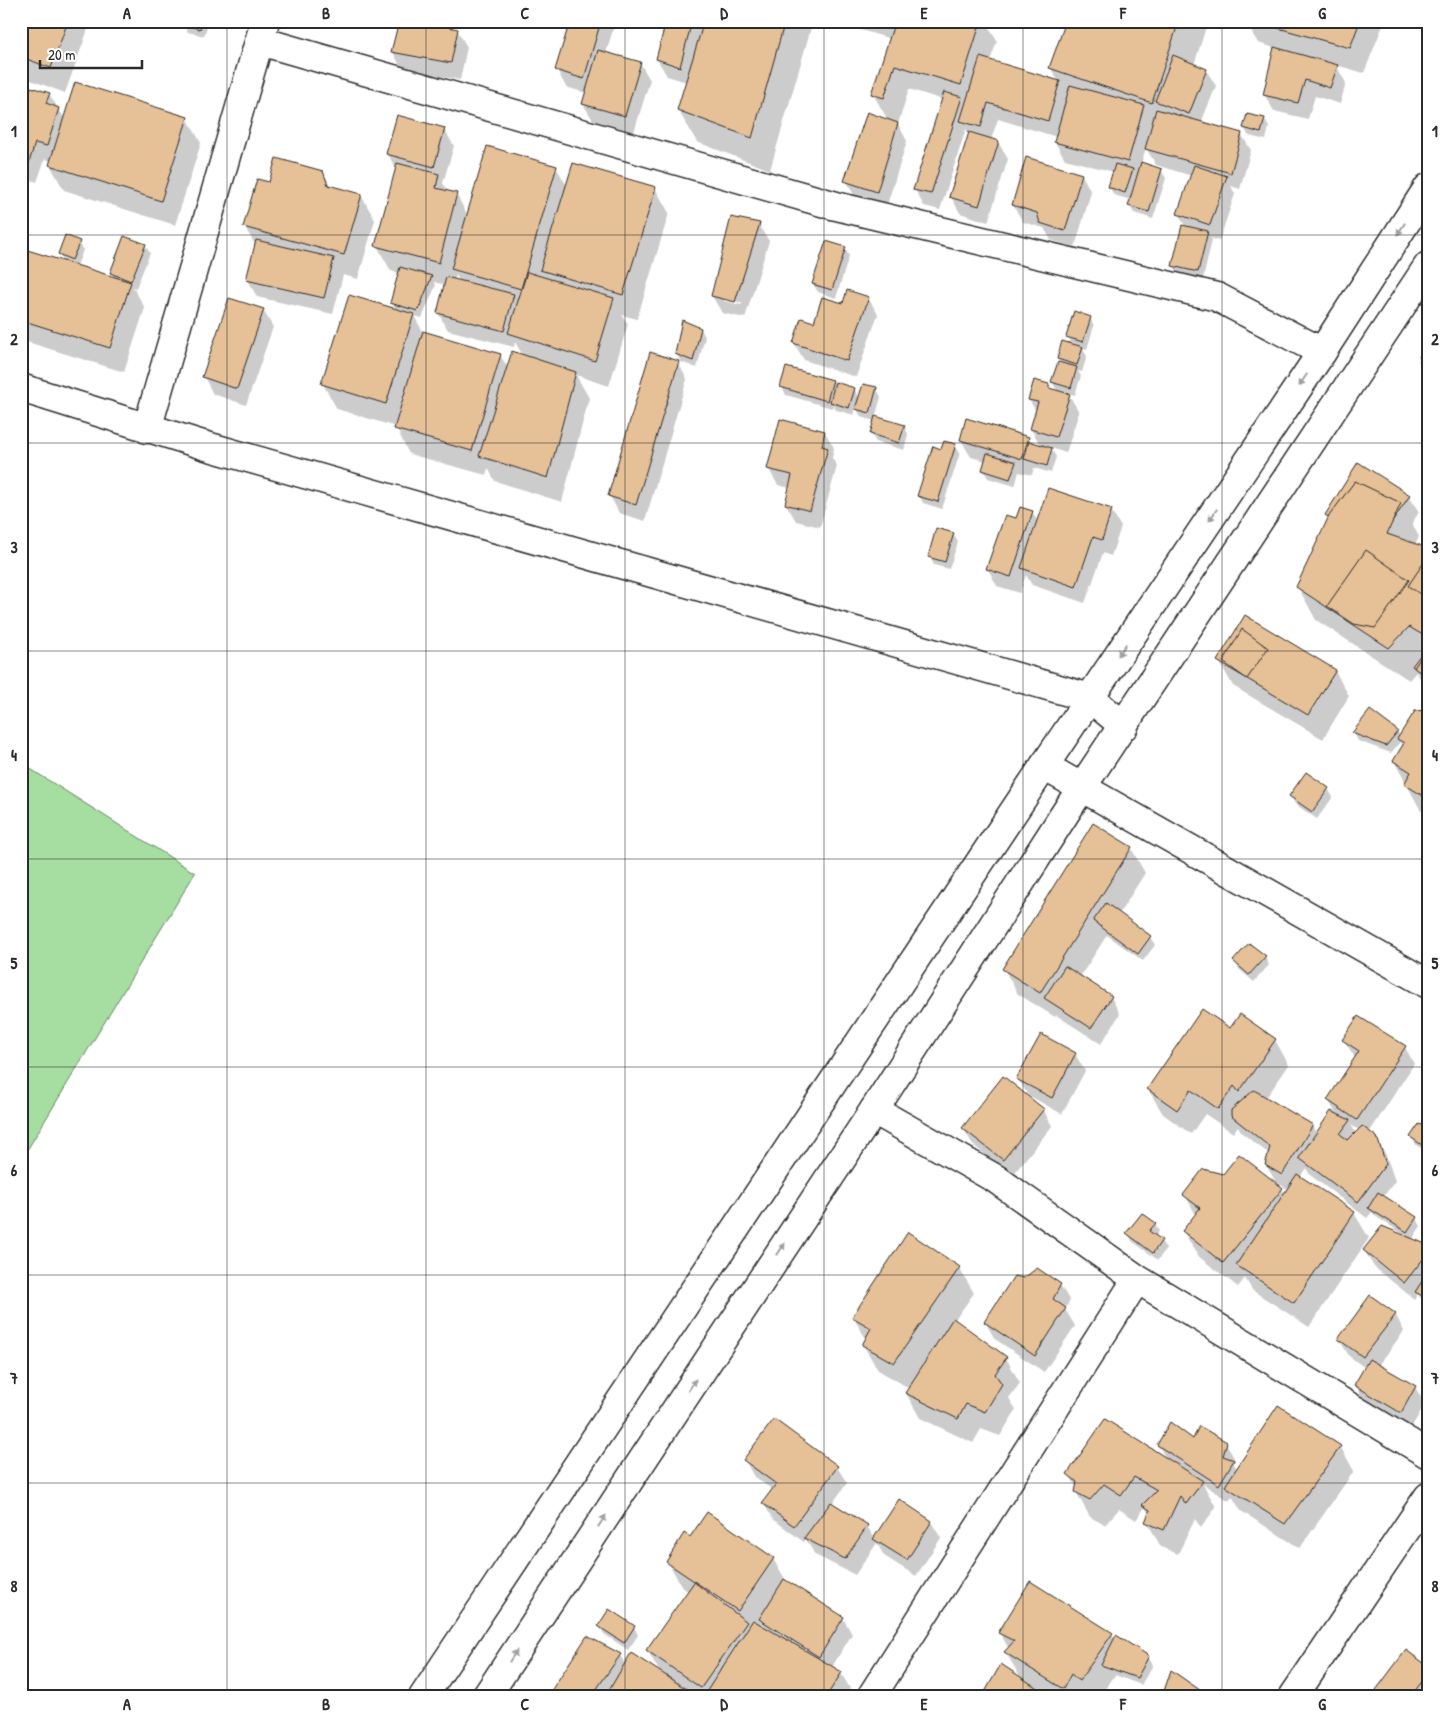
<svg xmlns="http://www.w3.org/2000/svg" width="1449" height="1718" font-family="'Patrick Hand',sans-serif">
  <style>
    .green { fill: #a6dda1; stroke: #688466 }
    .shadow { fill: #0003; fill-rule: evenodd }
    .building { fill: #e6c096; stroke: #2b2b2b }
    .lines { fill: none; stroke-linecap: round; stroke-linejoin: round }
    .minor-casing { stroke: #2b2b2b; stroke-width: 31 }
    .minor { stroke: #fff; stroke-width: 28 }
    .oneway { fill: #a0a0a0 }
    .grid { fill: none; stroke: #2b2b2b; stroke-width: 1; stroke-opacity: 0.55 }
    .neatline { fill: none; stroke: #2b2b2b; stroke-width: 2 }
    .grid-label { font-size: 16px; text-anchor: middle; font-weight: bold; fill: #2b2b2b }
  </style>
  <rect width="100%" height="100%" fill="#fff"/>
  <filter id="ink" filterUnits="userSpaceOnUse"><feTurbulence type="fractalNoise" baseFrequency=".02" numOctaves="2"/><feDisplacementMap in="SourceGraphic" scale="10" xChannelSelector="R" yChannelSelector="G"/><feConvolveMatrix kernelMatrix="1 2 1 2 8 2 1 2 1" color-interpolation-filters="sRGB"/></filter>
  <g filter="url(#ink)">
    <path class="green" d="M21 763 195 873 21 1160Z"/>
    <g class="shadow">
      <path d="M21 21H91L65 93 23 77 21 74Z"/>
      <path d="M184 21H209L204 36 188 32 183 24Z"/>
      <path d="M571 21H620L618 27 614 26 606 53 640 63 650 80 634 132 593 120 583 104 586 93 566 87 557 70Z"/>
      <path d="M667 21H813L770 170 697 142 678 110 687 82 667 76 657 59Z"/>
      <path d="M831 21H985L997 41 990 61 1059 82 1050 67 1068 21H1208L1194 65 1206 70 1216 86 1201 123 1241 134 1251 150 1240 189 1231 186 1235 194 1219 241 1210 238 1212 240 1203 279 1178 274 1174 266 1186 227 1178 214 1192 176 1156 165 1146 148 1141 164 1161 170 1166 178 1153 219 1134 213 1129 205 1131 200 1114 195 1109 187 1114 172 1065 159 1055 142 1057 137 998 119 991 140 998 142 1008 159 988 222 960 213 951 197 969 135 966 129 940 210 924 206 915 190 943 100 909 89 898 124 907 141 886 208 855 197 846 180 888 120 873 94 891 39Z"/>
      <path d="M1245 21H1380L1383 25 1364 73 1336 65 1346 83 1340 104 1315 96 1308 119 1274 111 1264 94 1275 48 1258 43Z"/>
      <path d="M457 30 467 47 460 80 402 69 393 52Z"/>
      <path d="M49 94 65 119 187 118 201 143 175 225 64 190 50 165 51 161 45 159 37 182 21 177V119Z"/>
      <path d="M1264 119 1269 127 1266 140 1249 136 1244 128Z"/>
      <path d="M444 129 454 146 443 183 449 193 456 194 468 216 556 167 567 186 655 188 669 213 637 319 622 315 628 324 609 386 576 375 589 398 562 502 495 481 488 468 486 475 409 454 396 427 337 409 323 384 396 310 391 302 400 273 391 271 377 246 396 169 388 154ZM456 275 460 282 454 281ZM434 282 445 285 438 313 448 330 514 347 515 342 523 356 508 368 500 355 423 332 414 316 422 318 436 285Z"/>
      <path d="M323 172 331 187 361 195 375 220 358 279 343 275 333 314 257 297 248 280 256 246 244 226 270 184Z"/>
      <path d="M1082 175 1091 192 1075 247 1051 240 1044 228 1023 222 1013 205Z"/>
      <path d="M759 225 769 241 745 318 722 313 712 296ZM724 298 742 303 741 305 724 301Z"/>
      <path d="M79 242 83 250 77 266 114 278 112 273 145 245 150 253 136 288 133 287 145 308 124 372 21 340V249L64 262 59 254Z"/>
      <path d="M845 248 849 256 836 298 818 292 813 284Z"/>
      <path d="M868 298 878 314 856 377 804 360 794 343 814 324Z"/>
      <path d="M263 310 273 327 246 405 213 394 204 377Z"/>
      <path d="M1090 318 1094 326 1087 349 1082 348 1087 356 1082 372 1078 371 1081 376 1075 395 1068 393 1079 412 1066 453 1051 448 1056 457 1051 473 1034 468 1032 475 1019 472 1015 486 988 478 983 470 986 461 971 457 961 440 1028 438 1031 443 1041 446 1031 429 1036 411 1029 400 1049 385 1051 389 1058 392 1052 382 1062 364 1058 359 1073 345 1068 337Z"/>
      <path d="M701 329 705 337 697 368 681 362 676 354Z"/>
      <path d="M1428 345V371L1421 361 1420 358Z"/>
      <path d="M678 362 687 379 645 521 619 513 610 496Z"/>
      <path d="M833 381 836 386 854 389 860 399 864 385 877 389 881 397 875 418 904 426 908 434 904 450 876 442 871 434 875 421 861 417 856 407 854 415 836 410 833 404 832 408 786 395 782 387Z"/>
      <path d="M825 432 834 448 832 458 837 466 820 527 796 521 786 504 790 488 778 485 768 468Z"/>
      <path d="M955 445 960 453 942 509 923 503 919 495 942 450Z"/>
      <path d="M1409 496 1419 512 1412 523 1419 537 1415 545 1428 549V691L1416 672 1409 680 1316 620 1298 587 1329 520 1326 515Z"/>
      <path d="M1111 510 1121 527 1111 556 1103 553 1085 603 1032 585 1026 575 1020 593 997 586 988 569 1017 520 1032 512 1038 522Z"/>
      <path d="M953 534 958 542 949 569 934 565 929 556Z"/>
      <path d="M1219 661 1335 671 1349 696 1323 739 1233 686Z"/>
      <path d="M1428 711V814L1420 809 1394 761 1403 747 1400 742 1391 753 1358 741 1354 733 1397 731 1400 736Z"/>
      <path d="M1306 774 1328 789 1333 797 1317 819 1295 804 1291 796Z"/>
      <path d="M1131 848 1145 873 1119 914 1150 937 1155 945 1143 961 1107 935 1080 977 1111 997 1120 1014 1101 1044 1056 1015 1055 1017 1018 994 1004 969Z"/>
      <path d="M1265 957 1269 965 1254 982 1239 969 1235 961Z"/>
      <path d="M1230 1030 1275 1040 1289 1065 1266 1098 1312 1126 1317 1134 1337 1115 1328 1100 1355 1058 1344 1040 1405 1047 1414 1064 1369 1133 1376 1138 1386 1155 1395 1181 1383 1197 1416 1218 1421 1226 1412 1240 1428 1246V1309L1418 1294 1414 1299 1374 1267 1364 1250 1406 1236 1375 1216 1372 1212 1367 1218 1310 1175 1306 1168 1300 1177 1354 1213 1369 1238 1309 1327 1252 1290 1245 1278 1238 1287 1198 1256 1183 1231 1196 1215 1185 1195 1282 1189 1285 1194 1288 1189 1276 1182 1266 1165 1269 1154 1242 1133 1238 1126 1233 1133 1205 1114 1191 1134 1163 1114 1148 1089ZM1351 1125 1359 1130 1356 1133Z"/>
      <path d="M1041 1036 1075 1054 1085 1071 1062 1114 1028 1095 1018 1079Z"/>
      <path d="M1043 1109 1052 1126 1012 1176 973 1145 963 1128Z"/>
      <path d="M1428 1128V1153L1416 1145 1412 1137Z"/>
      <path d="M1155 1223 1159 1231 1155 1237 1161 1241 1166 1249 1158 1260 1132 1241 1128 1233Z"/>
      <path d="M959 1268 974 1293 954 1321 1006 1358 1020 1383 1009 1398 1016 1410 1000 1436 981 1429 973 1443 920 1418 906 1393 909 1388 878 1370 863 1345 866 1339 853 1317Z"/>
      <path d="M1060 1285 1070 1301 1065 1309 1075 1326 1044 1372 995 1339 985 1322Z"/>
      <path d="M1395 1314 1404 1331 1378 1366 1415 1387 1425 1404 1411 1428 1365 1402 1355 1385 1365 1368 1349 1356 1339 1339Z"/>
      <path d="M1194 1440 1226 1443 1235 1460 1234 1464 1237 1469 1340 1446 1354 1471 1300 1548 1241 1511 1232 1496 1229 1501 1203 1484 1216 1507 1201 1528 1195 1519 1178 1554 1161 1547 1147 1522 1149 1515 1145 1507 1136 1520 1119 1509 1105 1525 1090 1517 1076 1492 1077 1488 1069 1474 1167 1460 1158 1445Z"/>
      <path d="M745 1460 837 1467 847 1483 832 1504 867 1526 875 1539 931 1522 941 1538 916 1576 884 1556 877 1543 855 1575 815 1555 806 1539 804 1542 773 1519 763 1503 773 1490 754 1477Z"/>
      <path d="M707 1514 773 1559 787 1582 843 1618 852 1634 832 1667 841 1673 855 1697H549L620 1655 625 1664 661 1674 647 1650 689 1592 682 1587 668 1562 691 1539ZM762 1622 766 1629 760 1625Z"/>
      <path d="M599 1626 634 1627 638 1635 628 1650 604 1634Z"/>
      <path d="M1000 1633 1112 1634 1115 1640 1148 1657 1153 1665 1141 1685 1115 1675 1100 1697H983L1021 1678 1006 1653 1009 1649Z"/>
      <path d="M1428 1667V1697H1376L1374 1694Z"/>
    </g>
    <g class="building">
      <path d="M21 21H68L51 68 21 57Z"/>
      <path d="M183 21H202L200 29 182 24Z"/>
      <path d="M399 21H421L458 29 451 63 391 52Z"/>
      <path d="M570 21H601L584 79 555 70Z"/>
      <path d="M666 21H692L680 67 656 59Z"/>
      <path d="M704 21H785L752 138 677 110Z"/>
      <path d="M895 21H981L961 85 895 65 884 98 871 94Z"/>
      <path d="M1066 21H1179L1152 103 1049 68Z"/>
      <path d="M1253 21H1360L1350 48Z"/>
      <path d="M1274 47 1338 65 1330 88 1305 80 1298 103 1263 95Z"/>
      <path d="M598 50 641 62 625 116 582 104Z"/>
      <path d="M1173 55 1207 69 1189 114 1155 101Z"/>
      <path d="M980 57 1060 81 1048 121 988 103 981 127 960 121Z"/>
      <path d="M75 82 188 117 161 201 49 165Z"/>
      <path d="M1070 85 1144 105 1128 162 1054 142Z"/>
      <path d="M31 87 50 93 46 103 59 108 47 146 35 143 28 166 21 164V115Z"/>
      <path d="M944 92 962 97 931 194 913 190Z"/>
      <path d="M1156 109 1242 133 1231 173 1145 149Z"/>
      <path d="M867 112 898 123 877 192 844 181Z"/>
      <path d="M1247 114 1265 118 1261 133 1243 128Z"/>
      <path d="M397 115 445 128 434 167 386 154Z"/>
      <path d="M969 132 999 141 979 206 949 197Z"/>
      <path d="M487 146 557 166 521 289 451 269Z"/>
      <path d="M1026 157 1082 174 1065 231 1040 223 1037 213 1012 205Z"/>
      <path d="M276 158 323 171 328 185 362 194 344 255 243 227 257 179 269 182Z"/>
      <path d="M1141 162 1162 169 1149 212 1128 206Z"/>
      <path d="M397 163 439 174 436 188 457 193 439 263 375 246Z"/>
      <path d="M573 163 656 187 623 295 540 270Z"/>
      <path d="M1115 164 1133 169 1125 193 1108 187Z"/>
      <path d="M1194 165 1227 176 1210 225 1177 214Z"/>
      <path d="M731 217 760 223 735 302 711 296Z"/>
      <path d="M1182 225 1208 231 1198 272 1172 266Z"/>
      <path d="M65 235 80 241 72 260 58 254Z"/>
      <path d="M124 236 146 244 131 281 110 273Z"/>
      <path d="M256 240 334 258 324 298 246 280Z"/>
      <path d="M826 241 846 247 832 290 812 284Z"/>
      <path d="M21 248 131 282 110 348 21 320Z"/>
      <path d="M400 267 432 276 418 311 390 303Z"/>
      <path d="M527 272 614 298 595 361 508 333Z"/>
      <path d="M446 277 514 294 504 331 437 313Z"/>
      <path d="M847 290 869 297 847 361 793 343 801 318 814 322 822 297 843 303Z"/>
      <path d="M349 295 414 314 386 404 321 384Z"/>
      <path d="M229 298 264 309 237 389 202 377Z"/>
      <path d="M1074 311 1091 317 1083 342 1066 337Z"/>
      <path d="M682 320 701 328 693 361 675 354Z"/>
      <path d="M423 331 501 354 472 451 394 429Z"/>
      <path d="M1062 341 1083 347 1077 365 1057 359Z"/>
      <path d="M1428 343V363L1419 357Z"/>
      <path d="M1428 349V367L1419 361Z"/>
      <path d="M512 351 576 372 548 478 479 456Z"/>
      <path d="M650 352 679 361 636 505 608 496Z"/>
      <path d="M1058 362 1077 367 1071 388 1051 382Z"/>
      <path d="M786 367 833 380 827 401 780 387Z"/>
      <path d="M1034 380 1049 384V388L1070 394 1056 437 1030 429 1038 402 1028 400Z"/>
      <path d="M835 382 855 388 849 408 830 402Z"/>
      <path d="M863 384 877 387 870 413 855 409Z"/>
      <path d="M875 416 905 425 899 443 870 434Z"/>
      <path d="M966 418 1029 437 1022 459 960 440Z"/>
      <path d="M780 419 825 431 822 446 828 448 810 511 785 504 792 475 767 469Z"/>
      <path d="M944 441 956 444 938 502 917 496 933 446 941 449Z"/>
      <path d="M1029 441 1052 448 1047 466 1024 459Z"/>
      <path d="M987 453 1016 462 1010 479 982 470Z"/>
      <path d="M1358 462 1410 495 1376 547 1325 515Z"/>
      <path d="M1355 481 1401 503 1387 534 1428 548V638L1409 627 1389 648 1296 587 1329 516Z"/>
      <path d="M1048 488 1112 509 1102 540 1093 537 1076 587 1021 568Z"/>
      <path d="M1020 507 1033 511 1011 577 986 569 1005 515 1016 518Z"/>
      <path d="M936 528 954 533 945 562 928 557Z"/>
      <path d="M1366 550 1409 580 1375 628 1354 624 1327 606Z"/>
      <path d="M1428 556V599L1408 586Z"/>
      <path d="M1245 615 1336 670 1308 715 1217 661Z"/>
      <path d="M1242 629 1268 648 1247 679 1223 662Z"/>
      <path d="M1428 645V676L1412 666Z"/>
      <path d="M1428 646V678L1414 668Z"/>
      <path d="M1370 710 1398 731 1386 746 1352 733Z"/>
      <path d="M1428 710V799L1404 784 1411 772 1393 761 1404 743 1397 739 1415 711Z"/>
      <path d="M1306 772 1329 788 1312 812 1289 796Z"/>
      <path d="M1093 823 1132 847 1040 993 1002 969Z"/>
      <path d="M1106 903 1151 936 1138 954 1093 921Z"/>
      <path d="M1249 943 1266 956 1249 975 1233 961Z"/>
      <path d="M1065 966 1112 996 1091 1028 1044 998Z"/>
      <path d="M1202 1009 1230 1028 1240 1014 1276 1039 1239 1092 1234 1086 1218 1109 1191 1090 1177 1110 1147 1089Z"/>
      <path d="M1358 1016 1406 1046 1357 1120 1327 1100 1359 1051 1342 1040Z"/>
      <path d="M1041 1034 1076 1053 1052 1098 1016 1079Z"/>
      <path d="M1003 1076 1044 1109 1003 1160 962 1128Z"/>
      <path d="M1254 1090 1313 1125 1282 1175 1265 1165 1270 1147 1231 1116V1110Z"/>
      <path d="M1331 1111 1350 1120 1340 1134 1348 1140 1362 1126 1377 1137 1386 1164 1358 1202 1299 1158Z"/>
      <path d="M1419 1124 1428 1127V1149L1410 1137Z"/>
      <path d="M1239 1154 1283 1188 1223 1263 1182 1231 1200 1208 1183 1195 1203 1169 1223 1174Z"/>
      <path d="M1297 1174 1355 1212 1294 1303 1236 1265Z"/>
      <path d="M1378 1192 1417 1217 1407 1232 1368 1208Z"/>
      <path d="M1142 1213 1156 1223 1149 1231 1162 1240 1153 1253 1126 1233Z"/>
      <path d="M1382 1226 1428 1245V1253L1404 1283 1363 1250Z"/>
      <path d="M908 1232 960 1267 894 1363 862 1345 871 1328 852 1317Z"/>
      <path d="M1037 1268 1061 1284 1053 1299 1066 1308 1035 1356 984 1322 1014 1276 1024 1278Z"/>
      <path d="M1428 1272V1299L1415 1292Z"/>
      <path d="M1370 1295 1396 1314 1363 1357 1338 1339Z"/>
      <path d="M953 1318 1007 1357 995 1374 1002 1384 985 1412 966 1404 958 1419 905 1393Z"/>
      <path d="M1369 1359 1416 1386 1401 1413 1354 1385Z"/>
      <path d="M1278 1405 1341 1446 1285 1524 1225 1486Z"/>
      <path d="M774 1419 838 1466 794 1526 762 1503 776 1484 743 1460Z"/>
      <path d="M1105 1419 1203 1481 1186 1504 1180 1496 1164 1530 1145 1522 1150 1510 1142 1505 1157 1490 1134 1477 1121 1495 1104 1484 1090 1500 1075 1492 1077 1482 1067 1474Z"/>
      <path d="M1170 1422 1193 1439 1199 1426 1227 1442 1223 1456 1234 1460 1219 1485 1157 1445Z"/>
      <path d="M899 1499 932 1521 907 1560 873 1539Z"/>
      <path d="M831 1502 868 1525 845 1559 804 1538Z"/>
      <path d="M707 1512 774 1558 738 1611 666 1562 684 1533 690 1537Z"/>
      <path d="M784 1579 844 1617 819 1657 759 1619Z"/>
      <path d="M1030 1581 1113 1633 1079 1681 1071 1674 1063 1689 1004 1652 1014 1641 998 1633Z"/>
      <path d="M694 1582 747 1622 701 1688 646 1650Z"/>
      <path d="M609 1609 635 1626 624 1643 598 1626Z"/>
      <path d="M753 1620 842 1672 826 1697H703Z"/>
      <path d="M1116 1635 1149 1656 1137 1678 1101 1665Z"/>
      <path d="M587 1636 621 1654 591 1697H547Z"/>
      <path d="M1406 1650 1428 1666V1674L1410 1697H1377L1373 1694Z"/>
      <path d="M631 1653 699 1697H605Z"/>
      <path d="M1001 1664 1051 1697H982Z"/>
      <path d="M1171 1670 1210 1697H1162Z"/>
    </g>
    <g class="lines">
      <g class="minor-casing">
        <g id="minor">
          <path d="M260 41 836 206 1217 297 1322 352"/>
          <path d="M21 388 203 445 1090 698 1124 726"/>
          <path d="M147 429 265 21"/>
          <path d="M1044 766 1428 984"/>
          <path d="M874 1110 996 1179 1137 1279 1428 1454"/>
          <path d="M423 1697 1044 766 1322 352 1428 188"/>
          <path d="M486 1697 874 1110 1082 787 1428 266"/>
          <path d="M871 1697 1137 1279"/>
          <path d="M1293 1697 1428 1497"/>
        </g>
      </g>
      <use href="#minor" class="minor"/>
    </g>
    <defs><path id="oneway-solid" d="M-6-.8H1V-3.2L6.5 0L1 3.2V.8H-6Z" transform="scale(1.25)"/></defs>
    <g class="oneway">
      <use href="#oneway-solid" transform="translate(1401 229) rotate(123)"/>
      <use href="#oneway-solid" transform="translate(1303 380) rotate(124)"/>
      <use href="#oneway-solid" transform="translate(1213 515) rotate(124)"/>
      <use href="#oneway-solid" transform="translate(1122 650) rotate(124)"/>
      <use href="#oneway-solid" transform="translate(781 1249) rotate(-57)"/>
      <use href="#oneway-solid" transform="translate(692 1385) rotate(-57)"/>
      <use href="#oneway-solid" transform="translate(602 1521) rotate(-57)"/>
      <use href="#oneway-solid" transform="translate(513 1656) rotate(-57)"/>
    </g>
  </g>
  <path class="grid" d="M227 21V1697M426 21V1697M625 21V1697M824 21V1697M1023 21V1697M1222 21V1697M21 235H1428M21 443H1428M21 651H1428M21 859H1428M21 1067H1428M21 1275H1428M21 1483H1428"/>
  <rect width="1449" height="1718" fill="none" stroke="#fff" stroke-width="55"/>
  <path d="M40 60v8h102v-8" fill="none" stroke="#2b2b2b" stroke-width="2.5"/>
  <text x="48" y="60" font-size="15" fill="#2b2b2b" stroke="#ffffff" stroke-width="4" paint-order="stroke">20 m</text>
  <rect x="28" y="28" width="1394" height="1662" class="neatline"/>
  <g class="grid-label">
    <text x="127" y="19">A</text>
    <text x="326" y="19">B</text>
    <text x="525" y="19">C</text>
    <text x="724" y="19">D</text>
    <text x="924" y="19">E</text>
    <text x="1123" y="19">F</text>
    <text x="1322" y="19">G</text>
    <text x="14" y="137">1</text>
    <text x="1435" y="137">1</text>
    <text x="14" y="345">2</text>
    <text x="1435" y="345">2</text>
    <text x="14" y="553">3</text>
    <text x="1435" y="553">3</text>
    <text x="14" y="761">4</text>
    <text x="1435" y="761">4</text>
    <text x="14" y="969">5</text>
    <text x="1435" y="969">5</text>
    <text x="14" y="1176">6</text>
    <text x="1435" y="1176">6</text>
    <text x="14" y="1384">7</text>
    <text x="1435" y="1384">7</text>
    <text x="14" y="1592">8</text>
    <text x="1435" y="1592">8</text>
    <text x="127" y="1710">A</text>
    <text x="326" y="1710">B</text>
    <text x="525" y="1710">C</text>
    <text x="724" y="1710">D</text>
    <text x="924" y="1710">E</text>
    <text x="1123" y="1710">F</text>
    <text x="1322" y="1710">G</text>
  </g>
</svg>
